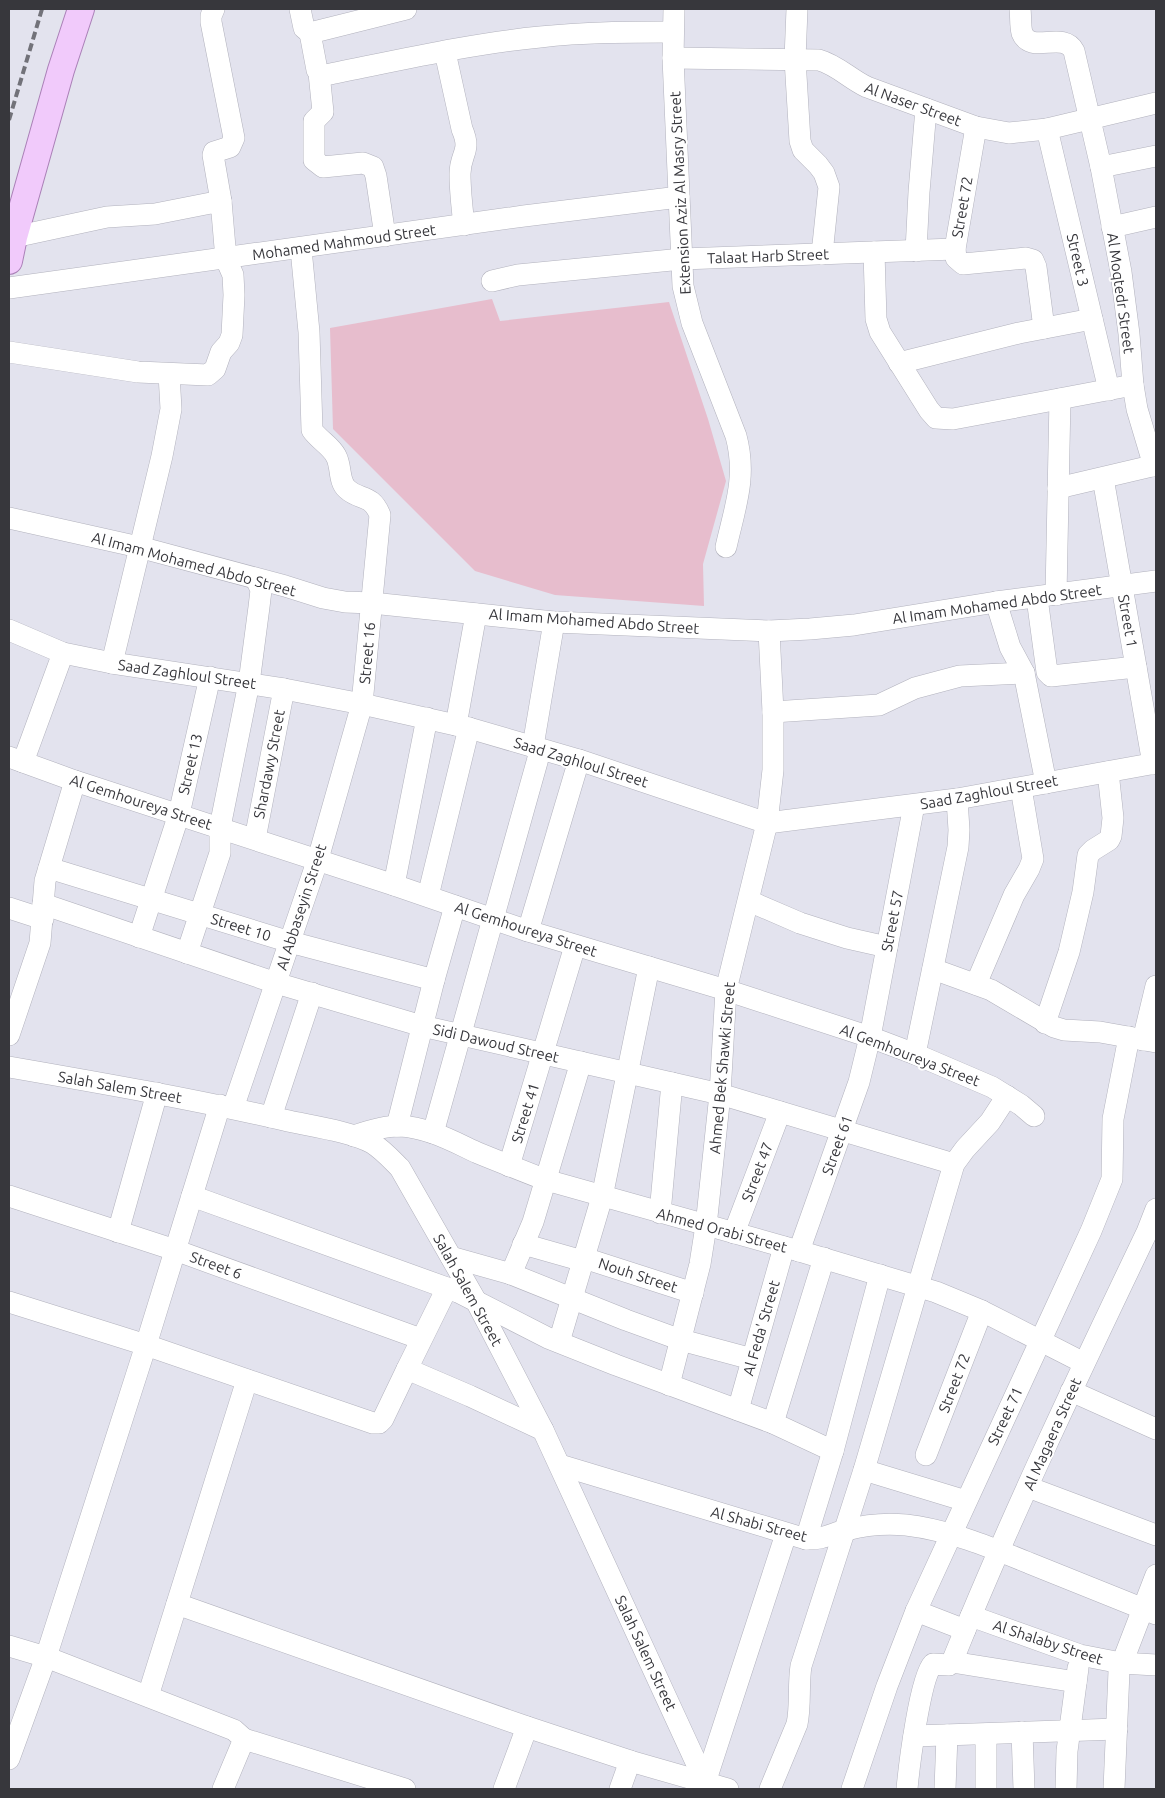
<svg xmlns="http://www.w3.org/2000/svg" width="1165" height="1798" font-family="Ubuntu,sans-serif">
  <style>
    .green { fill: #e7bdcd }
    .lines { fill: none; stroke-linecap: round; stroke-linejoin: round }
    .minor-casing { stroke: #b2b2bd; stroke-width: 22 }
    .major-casing { stroke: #aa80b7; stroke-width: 28 }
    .minor { stroke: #fff; stroke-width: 21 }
    .major { stroke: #f1cafb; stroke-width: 26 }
    .rail { stroke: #727279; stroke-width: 4; stroke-dasharray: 8 4; stroke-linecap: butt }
    .labels { text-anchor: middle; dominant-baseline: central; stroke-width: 4; stroke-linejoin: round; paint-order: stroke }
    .street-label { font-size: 15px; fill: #37373c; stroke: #fff }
  </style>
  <rect width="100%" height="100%" fill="#e3e3ee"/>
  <path class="green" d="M492 299 500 321 669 302 708 419 726 481 703 564 704 606 555 595 475 571 333 429 330 328Z"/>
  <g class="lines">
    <g class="minor-casing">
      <g id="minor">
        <path d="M214 9 211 16V22L234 138 230 147 214 152 213 155 221 201"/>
        <path d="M300 9 304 28 310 33"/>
        <path d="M674 9 673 58 683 286 692 323 736 436C747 477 735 507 726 547"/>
        <path d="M797 9 795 59 800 141 803 150 818 165 824 173 829 187 822 254"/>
        <path d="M1020 9C1021 16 1020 25 1022 33 1031 55 1063 30 1074 51L1101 167 1121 272 1129 334 1133 385 1137 409 1154 466"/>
        <path d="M445 52 462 129C472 152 460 153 460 174 460 191 462 208 464 225"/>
        <path d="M673 58 819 60C837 65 850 79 867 87L976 127 1009 133 1047 129 1156 103"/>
        <path d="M319 73 325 75C396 61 468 44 540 37 584 32 629 32 673 32"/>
        <path d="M976 127 955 249 956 258 963 264 1026 258 1033 260 1036 267 1044 328"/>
        <path d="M1047 129 1109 390"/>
        <path d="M1101 167 1156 156"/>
        <path d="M1112 227 1156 217"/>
        <path d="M385 236 376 176 373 167 363 163 323 167 314 160V121L323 112 319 73 317 70 310 33 406 9"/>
        <path d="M916 251 919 192 926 109"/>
        <path d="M874 252 876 319 880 332 929 410 936 418 953 419 1133 385"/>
        <path d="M492 281 518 275 682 259 955 249"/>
        <path d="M9 288 524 216 679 197"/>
        <path d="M9 352 138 372 208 375 215 369 221 352 229 343 232 335 234 295 233 275 226 259 221 201 155 214 107 217 14 237"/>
        <path d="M899 363 1019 333 1092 319"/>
        <path d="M1103 478 1153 764"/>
        <path d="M1058 488 1156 465"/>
        <path d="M9 518 139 547 285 586 323 598 345 602 372 603 554 622 769 631 810 629 854 625 996 602 1156 581"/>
        <path d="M1056 595 1060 399"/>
        <path d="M1037 598 1047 672 1051 676 1136 667"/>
        <path d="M996 602 1010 647 1024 673 1046 783"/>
        <path d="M9 630 63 653 112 663 284 689 362 704 469 728 579 760 767 823 957 799 1156 763"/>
        <path d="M112 663 162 456 171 409 169 374"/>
        <path d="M773 712 879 705 915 688 960 676 1024 673"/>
        <path d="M456 725 476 614"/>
        <path d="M9 757 75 781 394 885 528 931 726 990 870 1037 915 1054 992 1087 1021 1105 1034 1116"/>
        <path d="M23 762 63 653"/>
        <path d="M255 839 284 689"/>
        <path d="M49 868 290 942 434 980"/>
        <path d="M394 885 427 718"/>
        <path d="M428 896 469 728"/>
        <path d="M749 901 800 923 847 938 887 947"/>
        <path d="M43 904 276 983 422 1026 720 1094 954 1164"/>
        <path d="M9 908 43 919"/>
        <path d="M528 931 579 760"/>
        <path d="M139 937 179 814 210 677"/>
        <path d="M187 953 220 853V827L249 683 259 607 261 590 256 579"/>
        <path d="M933 969 991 990 1054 1027 1064 1030 1100 1032 1156 1042"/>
        <path d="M976 984 1014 895 1029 869 1033 859 1021 788"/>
        <path d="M1045 1023 1069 952 1083 892 1088 855 1093 850 1109 840 1111 836 1113 818 1108 772"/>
        <path d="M9 1035 40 943 45 881 75 781"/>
        <path d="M1143 1040 1156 986"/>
        <path d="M915 1054 958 847 959 830 957 799"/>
        <path d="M9 1067C101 1083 193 1099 284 1120 310 1126 349 1131 372 1143 383 1150 391 1159 400 1168L476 1301 543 1430 706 1784"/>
        <path d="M233 1108 318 859 362 704 380 515C371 493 360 501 347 489 338 481 342 467 336 456 331 446 319 440 312 430L309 332 301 249"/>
        <path d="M271 1117 312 993"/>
        <path d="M397 1126 434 980 455 906"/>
        <path d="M433 1133 537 762 539 754 533 746 554 622"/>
        <path d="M354 1136C368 1131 383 1126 399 1126 427 1127 452 1141 478 1153 500 1162 523 1171 546 1180L799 1251 936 1292 982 1311 1084 1363"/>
        <path d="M509 1166 575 946"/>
        <path d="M9 1196 175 1250 421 1339"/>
        <path d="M192 1196 458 1292 548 1338 616 1365 773 1423 833 1451"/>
        <path d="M660 1213 672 1083"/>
        <path d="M118 1232 157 1093"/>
        <path d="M734 1233 780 1112"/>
        <path d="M523 1244 583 1261"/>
        <path d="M799 1251 859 1082 870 1037 914 805"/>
        <path d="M451 1257 511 1274 626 1320 681 1340 752 1359"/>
        <path d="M584 1258 693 1293"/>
        <path d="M511 1274 533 1222 581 1062"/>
        <path d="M9 1302 146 1345 373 1423H379L383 1419 407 1369 470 1396 543 1430"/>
        <path d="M559 1342 602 1197 649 967"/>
        <path d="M407 1369 447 1288"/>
        <path d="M669 1385 700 1264 706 1226 720 1094 726 990 767 823 773 770V712L769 631"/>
        <path d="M1071 1391 1156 1429"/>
        <path d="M738 1410 784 1247"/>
        <path d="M773 1423 824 1258"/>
        <path d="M926 1455 982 1311"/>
        <path d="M560 1465 806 1539C822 1540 831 1534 846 1530 865 1525 886 1523 906 1525 949 1530 990 1547 1029 1563 1071 1580 1114 1597 1156 1614"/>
        <path d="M864 1470 966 1501"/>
        <path d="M1028 1487 1156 1535"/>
        <path d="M806 1539 833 1451 880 1275"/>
        <path d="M177 1604 527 1727 630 1761 728 1789"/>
        <path d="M916 1611 965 1630"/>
        <path d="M971 1616 1080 1655 1121 1663 1156 1665"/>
        <path d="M9 1646 46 1657 234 1730 244 1739 223 1789"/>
        <path d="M952 1662C1011 1516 1079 1374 1147 1232L1156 1209"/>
        <path d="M148 1696 247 1380"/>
        <path d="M1022 1732 1024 1789"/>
        <path d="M914 1736 1117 1729"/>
        <path d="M244 1739 405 1789"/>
        <path d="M9 1759 46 1657 146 1345 220 1105"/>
        <path d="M504 1789 527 1727"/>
        <path d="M620 1789 630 1761"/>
        <path d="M703 1789 786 1534"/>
        <path d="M770 1789 797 1724C801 1705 798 1685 801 1666L864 1470 954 1164 965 1149 990 1122 1007 1096"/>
        <path d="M852 1789 887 1686 916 1611 1091 1231 1112 1179 1113 1119 1129 1037"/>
        <path d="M907 1789C909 1767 920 1677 933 1664L949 1665 952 1662 1076 1682"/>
        <path d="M945 1789 947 1735"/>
        <path d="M986 1789V1734"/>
        <path d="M1066 1789 1067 1751 1078 1668"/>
        <path d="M1114 1789 1119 1671 1156 1575"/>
      </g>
    </g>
    <g class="major-casing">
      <path id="major" d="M9 261 14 237 61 70 81 9"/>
    </g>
    <use href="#minor" class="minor"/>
    <use href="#major" class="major"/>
    <path class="rail" d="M9 120 42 9"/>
  </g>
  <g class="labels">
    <g class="street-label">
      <text transform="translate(913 104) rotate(20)">Al Naser Street</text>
      <text transform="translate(680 193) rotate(-93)">Extension Aziz Al Masry Street</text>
      <text transform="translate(962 207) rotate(-80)">Street 72</text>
      <text transform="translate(344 242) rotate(-8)">Mohamed Mahmoud Street</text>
      <text transform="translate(768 256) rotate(-2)">Talaat Harb Street</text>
      <text transform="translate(1078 260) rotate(77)">Street 3</text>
      <text transform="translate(1121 293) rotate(82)">Al Moqtedr Street</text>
      <text transform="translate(194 564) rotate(15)">Al Imam Mohamed Abdo Street</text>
      <text transform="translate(997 604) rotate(-8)">Al Imam Mohamed Abdo Street</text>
      <text transform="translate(594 621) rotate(4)">Al Imam Mohamed Abdo Street</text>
      <text transform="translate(1128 621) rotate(80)">Street 1</text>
      <text transform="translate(367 653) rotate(-85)">Street 16</text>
      <text transform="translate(187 674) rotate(8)">Saad Zaghloul Street</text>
      <text transform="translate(581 762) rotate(17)">Saad Zaghloul Street</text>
      <text transform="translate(190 764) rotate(-77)">Street 13</text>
      <text transform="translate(269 764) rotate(-79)">Shardawy Street</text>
      <text transform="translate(989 792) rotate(-10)">Saad Zaghloul Street</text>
      <text transform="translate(141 802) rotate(18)">Al Gemhoureya Street</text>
      <text transform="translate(301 907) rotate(-72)">Al Abbaseyin Street</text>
      <text transform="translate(892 921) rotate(-79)">Street 57</text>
      <text transform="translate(241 927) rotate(17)">Street 10</text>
      <text transform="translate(526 929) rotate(18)">Al Gemhoureya Street</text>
      <text transform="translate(496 1043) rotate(13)">Sidi Dawoud Street</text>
      <text transform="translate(910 1055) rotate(21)">Al Gemhoureya Street</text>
      <text transform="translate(722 1068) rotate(-85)">Ahmed Bek Shawki Street</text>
      <text transform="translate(120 1087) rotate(10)">Salah Salem Street</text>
      <text transform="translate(525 1113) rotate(-73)">Street 41</text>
      <text transform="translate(837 1145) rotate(-70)">Street 61</text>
      <text transform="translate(757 1172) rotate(-69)">Street 47</text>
      <text transform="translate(722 1230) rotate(15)">Ahmed Orabi Street</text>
      <text transform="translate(216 1265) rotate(20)">Street 6</text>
      <text transform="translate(638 1275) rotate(18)">Nouh Street</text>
      <text transform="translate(468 1290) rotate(61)">Salah Salem Street</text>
      <text transform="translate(761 1328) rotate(-74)">Al Feda' Street</text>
      <text transform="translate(954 1383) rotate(-69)">Street 72</text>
      <text transform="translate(1005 1416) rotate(-65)">Street 71</text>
      <text transform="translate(1052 1434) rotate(-66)">Al Magaera Street</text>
      <text transform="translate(759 1524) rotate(15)">Al Shabi Street</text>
      <text transform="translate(1048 1642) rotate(18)">Al Shalaby Street</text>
      <text transform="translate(646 1653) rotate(65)">Salah Salem Street</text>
    </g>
  </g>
  <rect width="1165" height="1798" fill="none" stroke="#37373c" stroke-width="20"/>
</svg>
